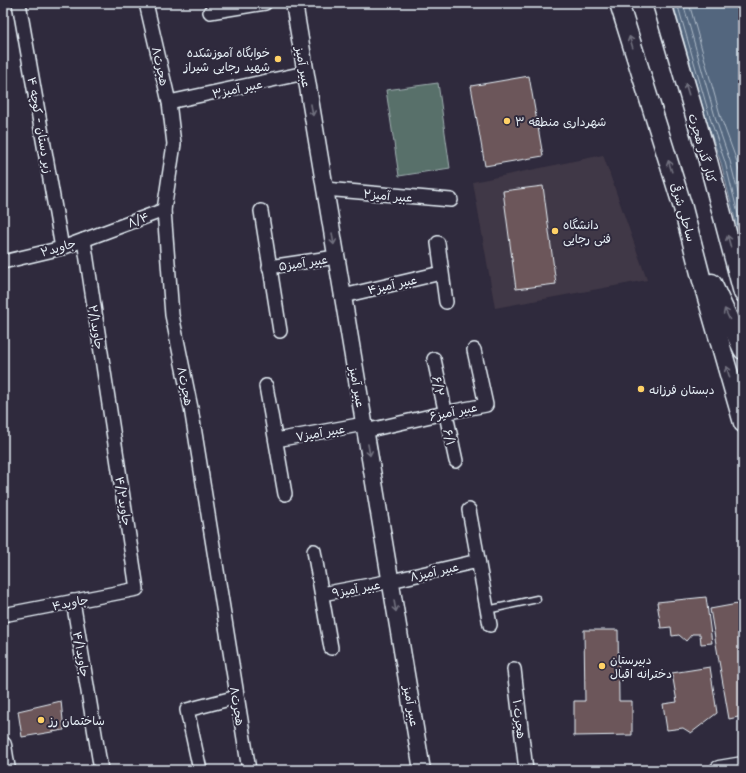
<svg xmlns="http://www.w3.org/2000/svg" width="746" height="773" font-family="'Playpen Sans','Playpen Sans Arabic',sans-serif">
  <style>
    .built { fill: #413846 }
    .green { fill: #596f6a; stroke: #a0b0b1 }
    .water { fill: #53667e; stroke: #8f9eaf }
    .lines { fill: none; stroke-linecap: round; stroke-linejoin: round }
    .shore { stroke: #acb9c7; stroke-width: 1 }
    .building { fill: #6c575a; stroke: #e8f1f8 }
    .service-casing { stroke: #e8f1f8; stroke-width: 9 }
    .minor-casing { stroke: #e8f1f8; stroke-width: 16 }
    .tertiary-casing { stroke: #e8f1f8; stroke-width: 19 }
    .secondary-casing { stroke: #e8f1f8; stroke-width: 21 }
    .service { stroke: #2f2a3d; stroke-width: 6 }
    .minor { stroke: #2f2a3d; stroke-width: 13 }
    .tertiary { stroke: #2f2a3d; stroke-width: 16 }
    .secondary { stroke: #2f2a3d; stroke-width: 18 }
    .oneway { stroke: #70707e }
    .poi-dot { fill: #ffd166; stroke: #2f2a3d; stroke-width: 1.5 }
    .labels { text-anchor: middle; dominant-baseline: central; stroke-width: 4; stroke-linejoin: round; paint-order: stroke }
    .poi-label { font-size: 12px; fill: #e8f1f8; stroke: #2f2a3d; text-anchor: start }
    .street-label { font-size: 12px; fill: #e8f1f8; stroke: #2f2a3d }
  </style>
  <rect width="100%" height="100%" fill="#2f2a3d"/>
  <filter id="ink" filterUnits="userSpaceOnUse"><feTurbulence type="fractalNoise" baseFrequency=".025" numOctaves="2"/><feDisplacementMap in="SourceGraphic" scale="8" xChannelSelector="R" yChannelSelector="G"/><feConvolveMatrix kernelMatrix="1 2 1 2 8 2 1 2 1" color-interpolation-filters="sRGB"/></filter>
  <g filter="url(#ink)">
    <path class="built" d="M603 155 647 280 495 308 473 182Z"/>
    <path class="green" d="M438 83 450 168 399 176 386 90Z"/>
    <path class="water" d="M673 3H743V251L721 163 707 122Z"/>
    <g class="lines">
      <g class="shore">
        <path d="M677 3 711 121 725 162 743 234"/>
        <path d="M683 3 716 120 730 161 743 213"/>
        <path d="M689 3 721 118 736 159 743 188"/>
      </g>
    </g>
    <g class="building">
      <path d="M529 76 543 156 485 166 471 86Z"/>
      <path d="M543 186 556 284 516 289 503 191Z"/>
      <path d="M706 597 712 643 701 644 700 634H692L686 641 679 635 672 636 671 627 661 628 657 602Z"/>
      <path d="M743 603V716L729 719 710 609Z"/>
      <path d="M584 630H618L619 701H632V735L574 736V701H585Z"/>
      <path d="M710 667 717 713 691 733 683 728 667 730 663 704 677 702 672 673Z"/>
      <path d="M61 701 64 730 22 737 18 711Z"/>
    </g>
    <g class="lines">
      <g class="service-casing">
        <path id="service" d="M487 610 537 599"/>
      </g>
      <g class="minor-casing">
        <g id="minor">
          <path d="M19 3 62 248"/>
          <path d="M146 3 169 102 174 144 164 210 172 315 191 408 249 770"/>
          <path d="M210 12 265 3"/>
          <path d="M169 102 305 73"/>
          <path d="M325 189 451 200"/>
          <path d="M261 211 280 331"/>
          <path d="M438 243 446 302"/>
          <path d="M3 262 62 248 164 210"/>
          <path d="M269 267 336 257"/>
          <path d="M343 296 441 273"/>
          <path d="M434 359 456 461"/>
          <path d="M266 386 285 494"/>
          <path d="M365 431 444 413 486 405 474 350"/>
          <path d="M276 440 364 424"/>
          <path d="M469 510 490 625"/>
          <path d="M314 551 331 648"/>
          <path d="M322 594 391 581 478 561"/>
          <path d="M73 601 101 770"/>
          <path d="M3 615 137 589 84 240"/>
          <path d="M514 669 526 770"/>
          <path d="M200 770 187 710 237 697"/>
        </g>
      </g>
      <g class="tertiary-casing">
        <g id="tertiary">
          <path d="M294 3 422 770"/>
          <path d="M3 745 7 770"/>
        </g>
      </g>
      <g class="secondary-casing">
        <g id="secondary">
          <path d="M619 3 683 208 701 277 743 423"/>
          <path d="M662 3 707 157 743 293"/>
          <path d="M712 283 743 350"/>
          <path d="M719 770 743 766"/>
        </g>
      </g>
      <use href="#service" class="service"/>
      <use href="#minor" class="minor"/>
      <use href="#tertiary" class="tertiary"/>
      <use href="#secondary" class="secondary"/>
    </g>
    <defs><path id="oneway-shaft" d="M-6 0H5M1.5-3L5.5 0L1.5 3" fill="none" stroke-width="1.6" stroke-linecap="round" stroke-linejoin="round"/></defs>
    <g class="oneway">
      <use href="#oneway-shaft" transform="translate(631 42) rotate(-107)"/>
      <use href="#oneway-shaft" transform="translate(687 89) rotate(-107)"/>
      <use href="#oneway-shaft" transform="translate(312 110) rotate(80)"/>
      <use href="#oneway-shaft" transform="translate(670 166) rotate(-108)"/>
      <use href="#oneway-shaft" transform="translate(333 239) rotate(81)"/>
      <use href="#oneway-shaft" transform="translate(729 241) rotate(-105)"/>
      <use href="#oneway-shaft" transform="translate(727 314) rotate(-115)"/>
      <use href="#oneway-shaft" transform="translate(728 372) rotate(-106)"/>
      <use href="#oneway-shaft" transform="translate(369 450) rotate(80)"/>
      <use href="#oneway-shaft" transform="translate(395 606) rotate(80)"/>
    </g>
  </g>
  <g class="poi-dot">
    <circle cx="278" cy="59" r="4"/>
    <circle cx="507" cy="121" r="4"/>
    <circle cx="555" cy="231" r="4"/>
    <circle cx="641" cy="389" r="4"/>
    <circle cx="602" cy="666" r="4"/>
    <circle cx="41" cy="720" r="4"/>
  </g>
  <g class="labels">
    <g class="poi-label">
      <text x="270" y="52" text-anchor="end">خوابگاه آموزشکده<tspan x="270" dy="14">شهید رجایی شیراز</tspan></text>
      <text x="515" y="121">شهرداری منطقه ۳</text>
      <text x="563" y="224">دانشگاه<tspan x="563" dy="14">فنی رجایی</tspan></text>
      <text x="649" y="389">دبستان فرزانه</text>
      <text x="610" y="659">دبیرستان<tspan x="610" dy="14">دخترانه اقبال</tspan></text>
      <text x="49" y="720">ساختمان رز</text>
    </g>
    <g class="street-label">
      <text transform="translate(161 66) rotate(77)">هجرت۸</text>
      <text transform="translate(304 67) rotate(80)">عبیر آمیز</text>
      <text transform="translate(237 88) rotate(-12)">۳عبیر آمیز</text>
      <text transform="translate(41 125) rotate(80)">زبر دستان - کوچه ۴</text>
      <text transform="translate(703 148) rotate(74)">کنار گذر هجرت</text>
      <text transform="translate(388 195) rotate(5)">۲عبیر آمیز</text>
      <text transform="translate(684 212) rotate(74)">ساحلی شرقی</text>
      <text transform="translate(138 219) rotate(-21)">۸/۴</text>
      <text transform="translate(58 247) rotate(-16)">۲جاوید</text>
      <text transform="translate(303 262) rotate(-9)">۵عبیر آمیز</text>
      <text transform="translate(392 284) rotate(-13)">۴عبیر آمیز</text>
      <text transform="translate(97 327) rotate(81)">۲/۱جاوید</text>
      <text transform="translate(186 386) rotate(79)">هجرت۸</text>
      <text transform="translate(439 386) rotate(79)">۶/۲</text>
      <text transform="translate(358 387) rotate(80)">عبیر آمیز</text>
      <text transform="translate(453 411) rotate(-12)">۶عبیر آمیز</text>
      <text transform="translate(320 432) rotate(-10)">۷عبیر آمیز</text>
      <text transform="translate(450 437) rotate(77)">۶/۱</text>
      <text transform="translate(124 501) rotate(81)">۴/۲جاوید</text>
      <text transform="translate(434 571) rotate(-13)">۸عبیر آمیز</text>
      <text transform="translate(356 588) rotate(-11)">عبیر آمیز۹</text>
      <text transform="translate(70 602) rotate(-11)">۴جاوید</text>
      <text transform="translate(82 654) rotate(80)">۴/۱جاوید</text>
      <text transform="translate(238 706) rotate(81)">هجرت۸</text>
      <text transform="translate(412 706) rotate(80)">عبیر آمیز</text>
      <text transform="translate(520 719) rotate(83)">هجرت۱۰</text>
    </g>
  </g>
  <rect width="746" height="773" fill="none" stroke="#2f2a3d" stroke-width="16"/>
  <rect x="8" y="8" width="730" height="757" fill="none" stroke="#e8f1f8" stroke-width="1.5" filter="url(#ink)"/>
</svg>
